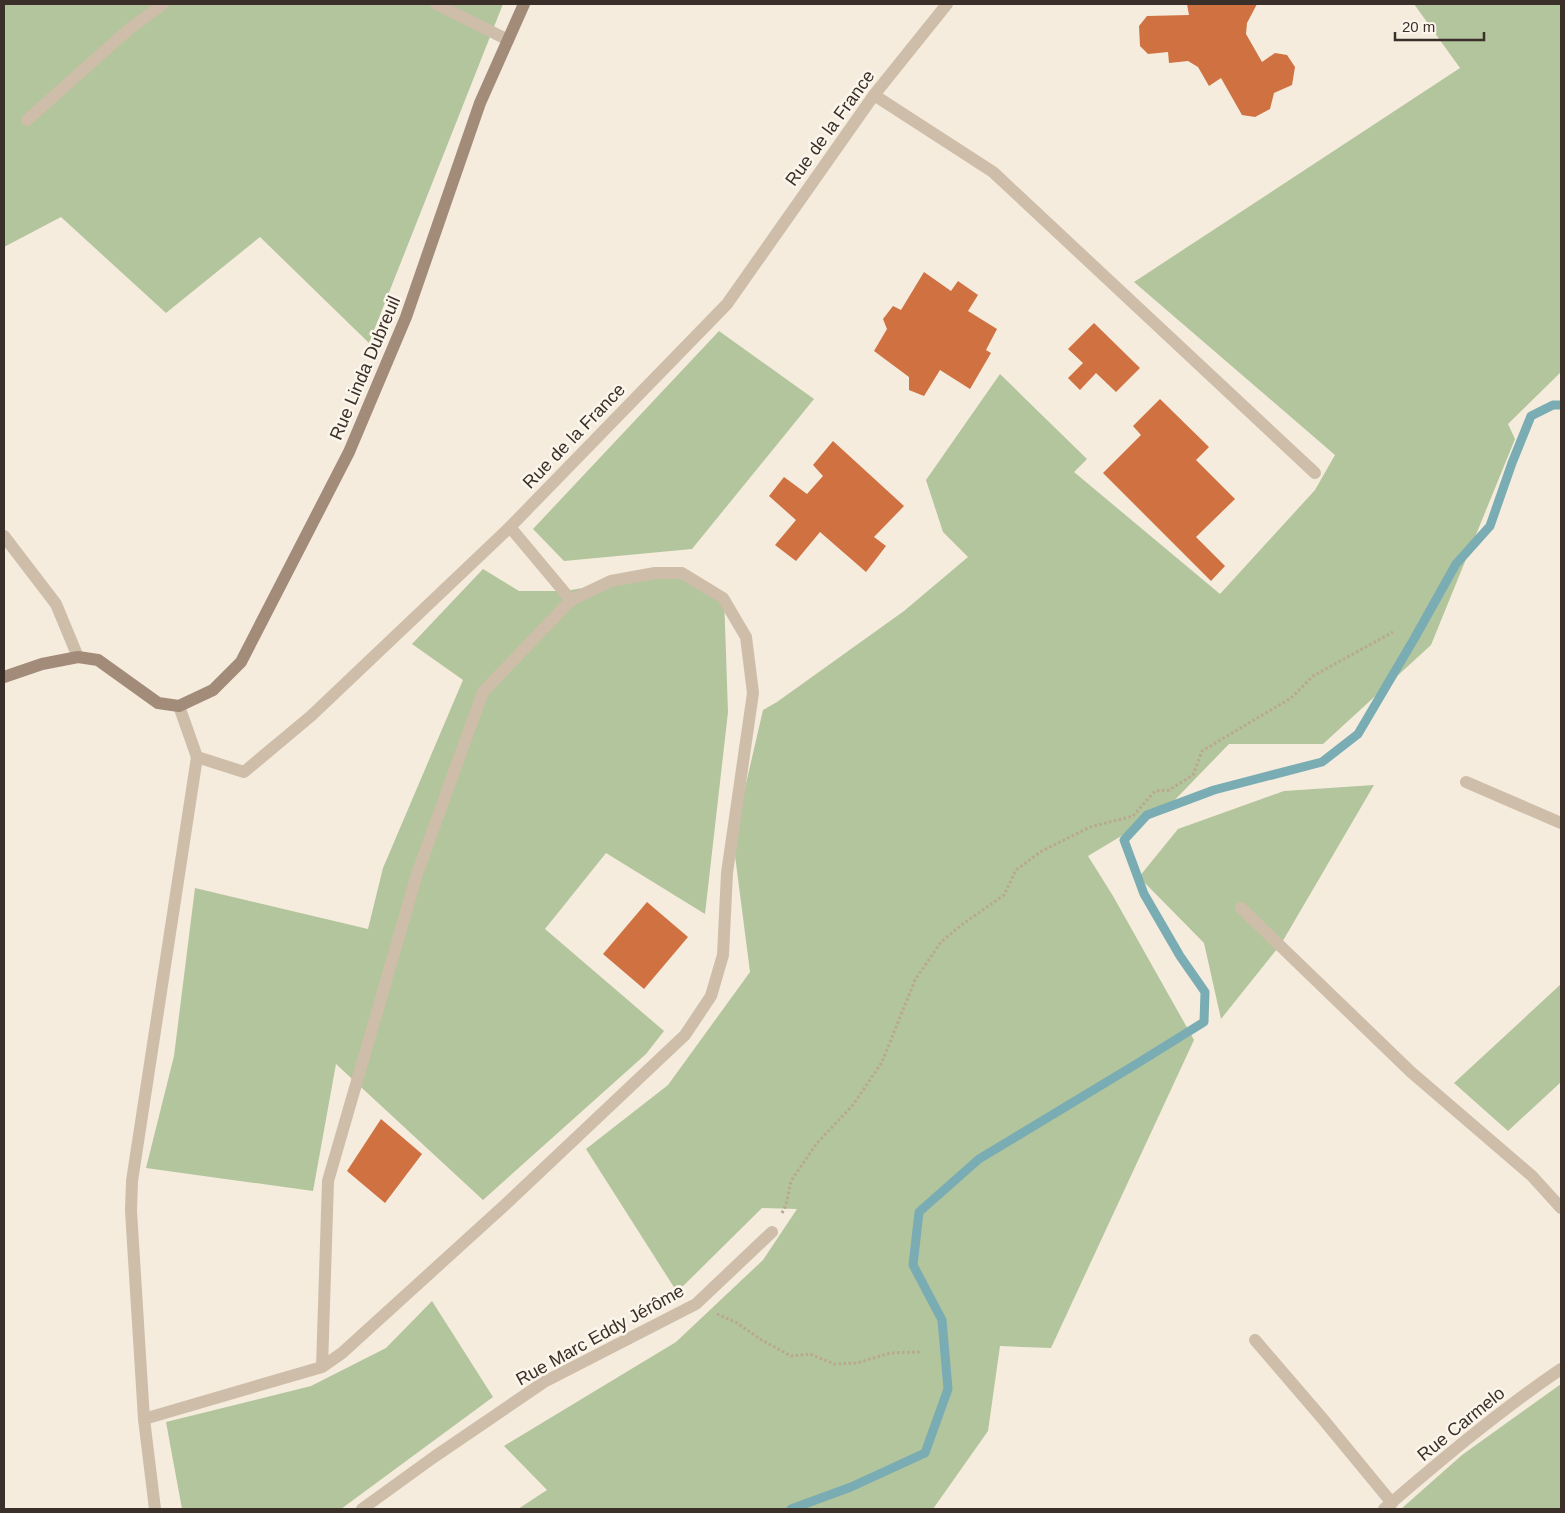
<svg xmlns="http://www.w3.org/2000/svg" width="1565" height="1513" font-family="Helvetica,sans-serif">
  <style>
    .green { fill: #b3c59c }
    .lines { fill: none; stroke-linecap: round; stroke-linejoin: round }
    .stream { stroke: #7aacb4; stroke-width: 9 }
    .building { fill: #cf7141 }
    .path { stroke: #baa792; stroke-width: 3; stroke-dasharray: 2.5 2.5; stroke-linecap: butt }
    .lane { stroke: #cebda8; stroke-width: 12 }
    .street { stroke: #cebda8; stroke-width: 12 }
    .secondary { stroke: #a28c79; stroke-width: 12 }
    .labels { text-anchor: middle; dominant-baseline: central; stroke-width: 5; stroke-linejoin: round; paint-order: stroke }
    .street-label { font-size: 18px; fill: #3a3029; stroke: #fbf5eb }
  </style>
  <rect width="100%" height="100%" fill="#f5ecdd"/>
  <g class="green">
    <path d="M4 4H503L369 343 260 237 166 313 61 217 4 247Z"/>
    <path d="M1414 4H1561V372L1508 424 1515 439 1431 645 1323 744H1229L1166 809 1088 856 1113 896 1194 1040 1051 1348 1000 1346 988 1431 933 1509H518L547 1490 504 1446 676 1342 763 1260 797 1209 762 1208 677 1292 586 1149 668 1085 750 972 733 840 763 710 777 702 904 611 968 557 943 532 926 480 1000 374 1087 459 1074 472 1220 594 1315 490 1335 455 1134 282 1460 68Z"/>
    <path d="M719 331 814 399 692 549 564 561 533 529Z"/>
    <path d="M483 569 519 591H565L682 571 724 597 728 712 705 914 606 853 545 929 664 1031 646 1054 483 1200 336 1064 313 1191 146 1168 174 1056 195 888 368 929 383 868 463 680 412 644Z"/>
    <path d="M1374 785 1281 944 1221 1019 1204 943 1139 877 1178 829 1284 791Z"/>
    <path d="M1561 984V1082L1508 1131 1454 1083Z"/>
    <path d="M432 1301 493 1397 341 1509H182L166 1422 311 1386 386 1348Z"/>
    <path d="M1561 1384V1509H1401L1462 1455Z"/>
  </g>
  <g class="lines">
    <path class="stream" d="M791 1509 851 1487 925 1453 948 1389 942 1320 913 1265 919 1212 979 1159 1138 1063 1204 1022 1205 992 1180 956 1144 894 1124 840 1147 815 1214 790 1322 762 1358 734 1414 639 1456 564 1490 526 1512 463 1531 416 1553 405H1561"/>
  </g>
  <g class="building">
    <path d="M1187 4H1257L1247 23 1246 34 1262 62 1275 53 1287 55 1295 67 1292 85 1274 93 1270 109 1255 117 1242 115 1221 78 1209 86 1198 67 1188 61 1169 63 1168 52 1148 54 1140 46 1139 26 1147 16 1189 15Z"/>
    <path d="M924 272 951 291 958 281 978 295 968 311 997 329 986 350 991 353 970 389 940 370 924 396 909 390V377L874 351 887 329 883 319 893 306 901 310Z"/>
    <path d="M1094 323 1140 368 1116 392 1096 373 1080 390 1068 378 1083 363 1068 349Z"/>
    <path d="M1160 399 1209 447 1196 460 1235 499 1196 537 1225 566 1211 581 1103 473 1141 435 1133 426Z"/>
    <path d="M833 441 904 506 874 537 886 546 866 572 820 532 796 561 775 545 796 520 769 496 784 477 807 494 823 476 813 465Z"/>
    <path d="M647 902 688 937 644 989 603 954Z"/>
    <path d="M381 1119 422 1154 385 1203 347 1171Z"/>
  </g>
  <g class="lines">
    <g class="path">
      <path d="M782 1213 786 1205 791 1181 817 1143 853 1105 882 1062 915 980 941 942 960 926 1004 895 1016 870 1040 852 1090 827 1133 816 1155 791 1169 790 1193 775 1202 751 1291 698 1313 676 1393 632"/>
      <path d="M717 1314 737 1323 760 1339 791 1356 810 1354 834 1364 857 1363 890 1353 920 1352"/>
    </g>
    <path class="lane" d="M1466 782 1561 823"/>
    <g class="street">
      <path d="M436 4 508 40"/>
      <path d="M874 95 993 172 1315 473"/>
      <path d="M27 120 128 30 163 4"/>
      <path d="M510 527 571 600"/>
      <path d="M4 536 56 604 78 657"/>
      <path d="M179 706 197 757 244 772 311 716 510 527 727 304 874 95 947 4"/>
      <path d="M1241 908 1411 1072 1532 1176 1561 1208"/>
      <path d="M1255 1340 1322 1418 1392 1503"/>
      <path d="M144 1419 322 1367 342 1353 506 1204 685 1035 711 996 723 955 727 873 753 693 746 637 723 598 682 573H655L611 581 571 600 483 692 417 874 328 1181 322 1367"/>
      <path d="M155 1509 144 1419 131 1211 132 1181 197 757"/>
      <path d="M362 1509 434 1457 544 1382 696 1304 772 1232"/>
      <path d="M1384 1509C1441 1460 1499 1411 1561 1369"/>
    </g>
    <path class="secondary" d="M4 677 42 664 78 657 98 660 158 703 179 706 213 690 241 662 349 452 406 317 480 103 524 4"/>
  </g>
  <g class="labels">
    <g class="street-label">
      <text transform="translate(830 128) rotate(-54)">Rue de la France</text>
      <text transform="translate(365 368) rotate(-67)">Rue Linda Dubreuil</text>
      <text transform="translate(574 436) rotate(-46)">Rue de la France</text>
      <text transform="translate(600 1335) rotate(-29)">Rue Marc Eddy Jérôme</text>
      <text transform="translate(1461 1424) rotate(-39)">Rue Carmelo</text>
    </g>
  </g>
  <rect width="1565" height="1513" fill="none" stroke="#3a3029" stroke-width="10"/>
  <path d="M1395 32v8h89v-8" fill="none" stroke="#3a3029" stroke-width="2.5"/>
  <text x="1402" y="32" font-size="15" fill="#3a3029" stroke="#fbf5eb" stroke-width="4" paint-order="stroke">20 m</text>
</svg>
